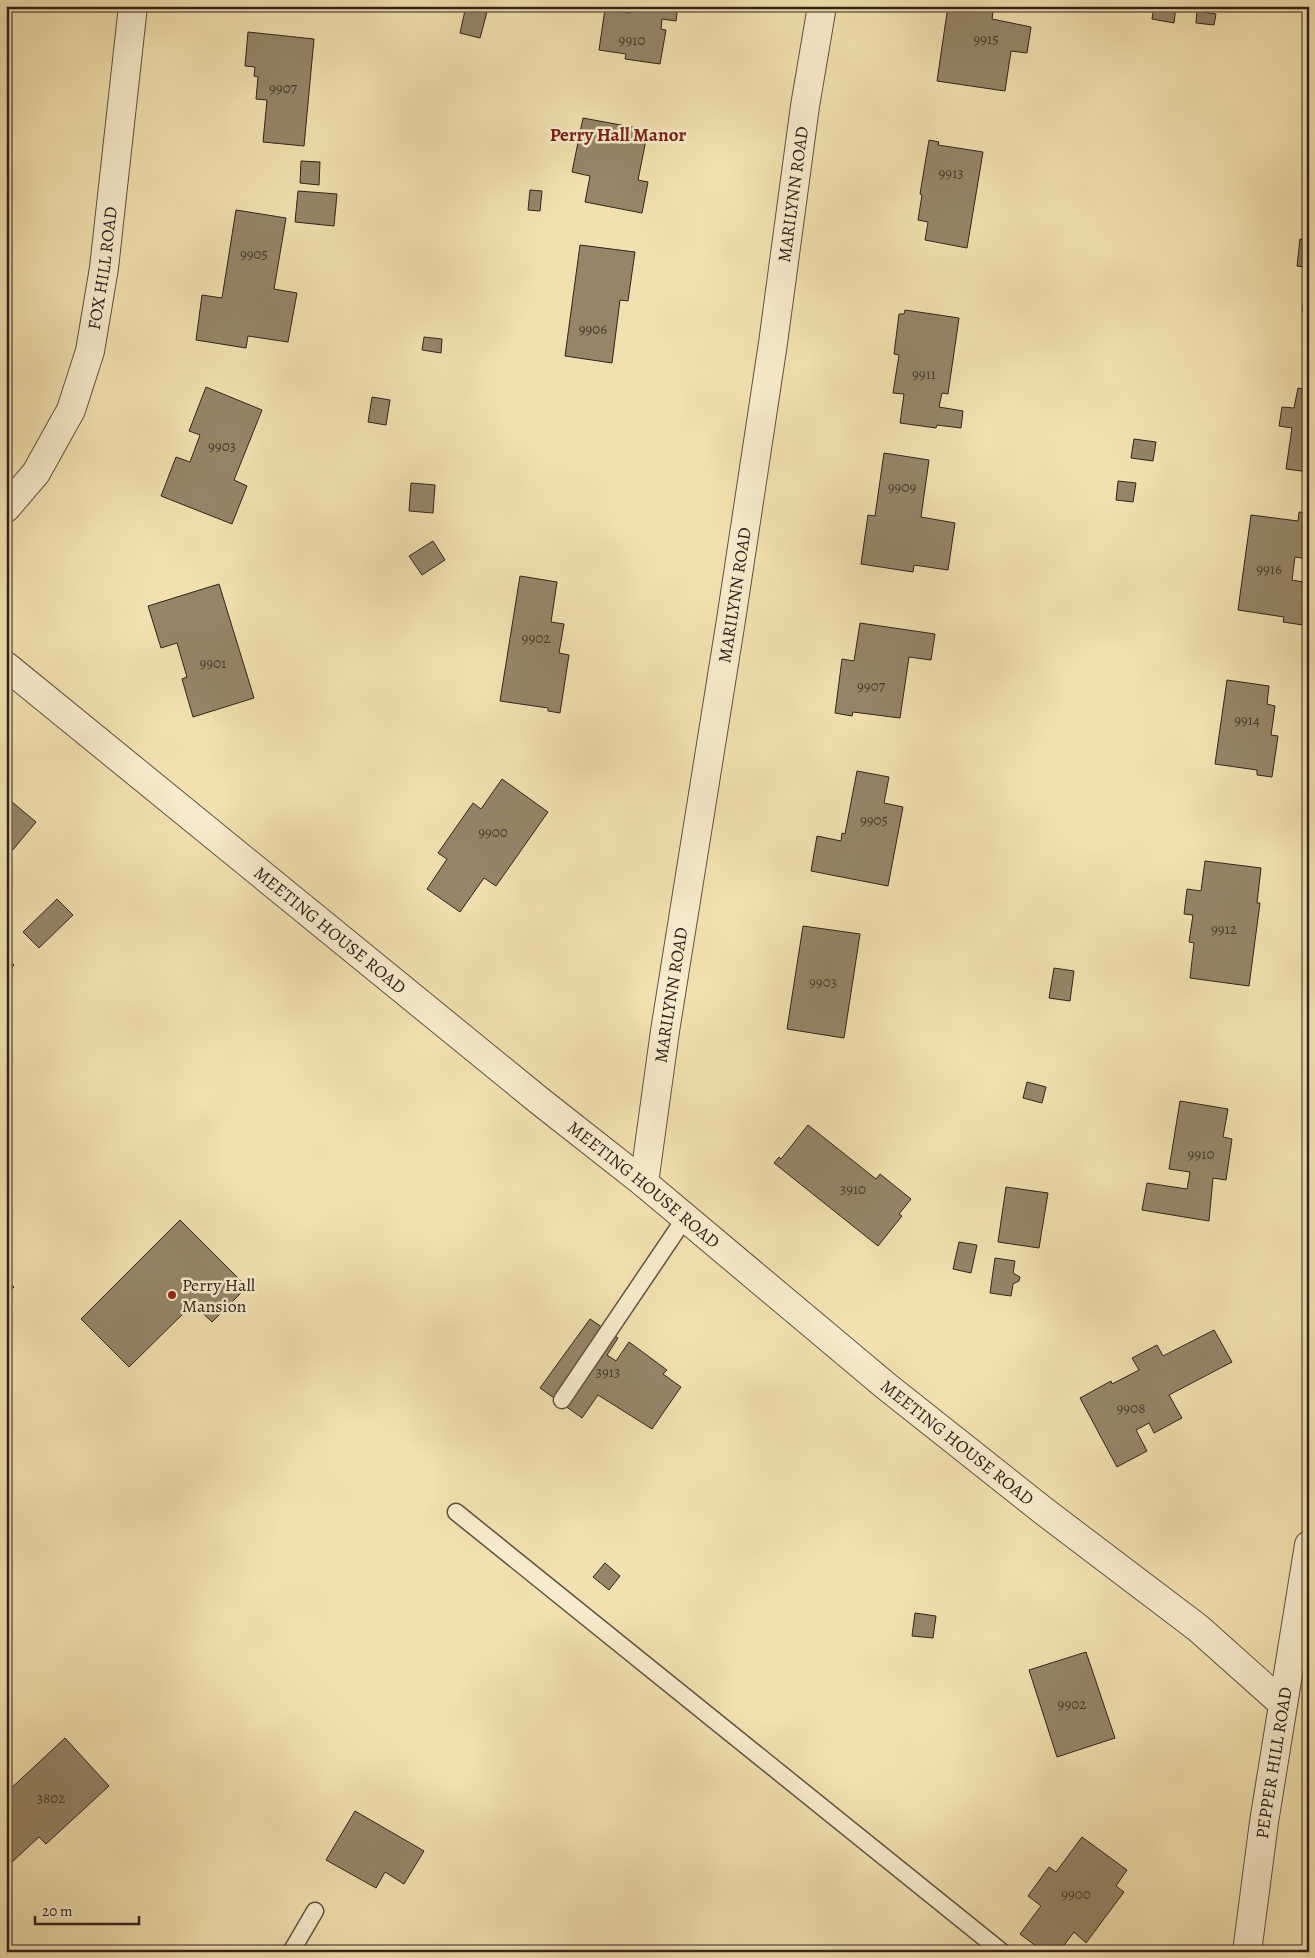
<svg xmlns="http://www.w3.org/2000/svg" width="1315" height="1958" font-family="Alegreya,serif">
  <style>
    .building { fill: #958668; stroke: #30231b }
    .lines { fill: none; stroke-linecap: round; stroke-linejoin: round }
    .service-casing { stroke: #605240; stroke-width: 19 }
    .minor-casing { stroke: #605240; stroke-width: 30 }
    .service { stroke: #f7eccc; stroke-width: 16 }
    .minor { stroke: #f7eccc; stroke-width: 28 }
    .poi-dot { fill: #8f2418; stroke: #f7eccc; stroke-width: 2 }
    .labels { text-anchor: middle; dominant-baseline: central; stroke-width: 5; stroke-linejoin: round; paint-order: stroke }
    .number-label { font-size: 15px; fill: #493c2e }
    .street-label { font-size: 18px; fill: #30231b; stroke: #f7eccc }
    .poi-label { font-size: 18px; fill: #30231b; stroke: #f7eccc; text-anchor: start }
    .neighbourhood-label { font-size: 19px; font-weight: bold; fill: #7a1f14; stroke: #f7eccc }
  </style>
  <rect width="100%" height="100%" fill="#f2e1b0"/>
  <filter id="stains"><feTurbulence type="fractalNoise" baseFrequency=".004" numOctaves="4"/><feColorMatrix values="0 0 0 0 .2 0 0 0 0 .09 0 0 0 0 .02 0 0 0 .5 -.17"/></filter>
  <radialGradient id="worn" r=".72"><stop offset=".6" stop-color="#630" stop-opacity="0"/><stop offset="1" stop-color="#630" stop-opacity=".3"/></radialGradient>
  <g class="building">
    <path d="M6 6H12L6 72Z"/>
    <path d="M466 6 488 8 480 38 460 33Z"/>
    <path d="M631 6H678L676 21 662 19 661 29 666 30 660 64 625 59 626 54 599 50 605 9 630 13Z"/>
    <path d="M948 6H994L992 19 1031 27 1027 53 1011 51 1005 91 937 81Z"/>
    <path d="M1154 6H1176L1174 23 1152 19Z"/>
    <path d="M1197 11 1216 14 1214 25 1196 23Z"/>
    <path d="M248 32 314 39 304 146 263 142 267 100 256 99 258 77 254 76 255 67 245 66Z"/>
    <path d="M583 118 648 130 638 180 648 182 642 213 585 202 590 176 572 172Z"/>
    <path d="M929 140 939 142 938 145 983 152 967 248 925 240 928 222 918 220 922 195 920 194Z"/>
    <path d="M301 161 320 162 319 185 300 183Z"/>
    <path d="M530 190 542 191 540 211 528 210Z"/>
    <path d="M298 191 337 194 334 226 295 222Z"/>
    <path d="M236 210 286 218 274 289 297 293 288 342 248 336 246 348 196 340 202 295 222 298Z"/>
    <path d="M1300 239 1309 241V312L1302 311 1309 268 1297 266Z"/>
    <path d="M580 245 635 252 628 301 620 300 612 363 565 356Z"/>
    <path d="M905 310 959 318 948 394 942 393 939 407 963 411 961 428 937 425 936 428 900 423 904 394 893 393 899 355 894 354 899 314H904Z"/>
    <path d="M424 337 442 339 441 353 422 350Z"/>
    <path d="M206 387 262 410 234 480 247 486 232 524 161 496 176 457 190 462 200 435 189 431Z"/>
    <path d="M1298 388 1309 390V472L1286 469 1292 428 1279 426 1282 407 1294 408Z"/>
    <path d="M372 397 390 400 386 425 368 422Z"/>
    <path d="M1134 439 1156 442 1153 461 1131 458Z"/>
    <path d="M884 453 929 460 921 517 955 523 948 570 914 565 913 572 861 564 868 515 875 516Z"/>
    <path d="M1118 481 1136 483 1133 502 1116 500Z"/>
    <path d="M411 483 435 485 433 513 409 511Z"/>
    <path d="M1299 512 1309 513V559L1295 557 1292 580 1309 583V626L1283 622 1284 617 1238 610 1251 515 1298 521Z"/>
    <path d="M433 541 445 560 422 575 409 556Z"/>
    <path d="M520 576 557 582 551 622 564 624 559 653 569 655 560 713 548 711V708L500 701Z"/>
    <path d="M219 584 254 698 193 717 182 679 187 677 177 643 161 648 148 606Z"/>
    <path d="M860 623 935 634 931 660 909 657 900 718 853 712 852 716 835 713 842 659 854 661Z"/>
    <path d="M1227 680 1269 686 1267 704 1275 706 1271 735 1278 736 1272 777 1257 775V770L1215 764Z"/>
    <path d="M857 771 889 777 884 803 903 807 888 886 811 871 817 836 841 841 842 833 845 834Z"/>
    <path d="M502 779 548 812 496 886 484 878 460 912 427 889 447 859 438 853 473 803 481 809Z"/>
    <path d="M6 797 36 822 6 858Z"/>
    <path d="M1205 861 1261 868 1257 903H1260L1249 986 1190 978 1194 943 1189 942 1193 915 1184 914 1187 889 1201 891Z"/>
    <path d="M57 899 73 915 39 948 23 932Z"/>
    <path d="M803 926 860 934 844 1038 787 1029Z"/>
    <path d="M6 958 14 965 6 974Z"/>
    <path d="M1054 968 1074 971 1070 1001 1049 998Z"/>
    <path d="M1027 1082 1046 1087 1042 1103 1023 1098Z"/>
    <path d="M1180 1101 1228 1109 1223 1137 1232 1139 1226 1180 1213 1178 1209 1221 1142 1210 1147 1183 1187 1189 1190 1172 1169 1169Z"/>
    <path d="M808 1125 876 1179 880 1174 911 1199 899 1214 902 1216 878 1246 774 1163 779 1157 781 1159Z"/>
    <path d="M1006 1187 1048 1193 1039 1248 998 1242Z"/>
    <path d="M180 1220 247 1287 212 1322 193 1304 129 1367 81 1319Z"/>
    <path d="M959 1242 977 1245 971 1273 953 1269Z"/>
    <path d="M995 1258 1015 1261 1013 1273 1020 1277 1019 1281 1013 1284 1011 1296 990 1293Z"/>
    <path d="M6 1279 14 1287 6 1295Z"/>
    <path d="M590 1319 618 1338 607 1355 616 1361 629 1342 667 1370 663 1374 681 1387 652 1429 598 1395 582 1418 540 1388Z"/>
    <path d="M1214 1330 1232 1362 1169 1395 1182 1418 1154 1433 1149 1423 1136 1430 1147 1451 1117 1467 1080 1398 1111 1381 1112 1384 1139 1370 1132 1358 1157 1345 1163 1356Z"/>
    <path d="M605 1563 620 1576 609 1590 593 1577Z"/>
    <path d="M915 1613 936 1616 933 1638 912 1636Z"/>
    <path d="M1086 1652 1115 1738 1057 1757 1029 1670Z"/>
    <path d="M65 1738 109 1786 46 1844 39 1837 12 1862 6 1855V1811L11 1807 6 1802V1793Z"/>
    <path d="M355 1811 424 1851 404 1884 385 1872 376 1888 326 1860Z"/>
    <path d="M1082 1837 1127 1870 1116 1886 1124 1892 1086 1943 1074 1932 1059 1952H1044L1020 1934 1041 1906 1028 1896 1049 1867 1056 1872Z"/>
  </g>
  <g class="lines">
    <g class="service-casing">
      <g id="service">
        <path d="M562 1400 685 1218"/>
        <path d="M456 1512 1002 1952"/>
        <path d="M291 1952 315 1911"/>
      </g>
    </g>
    <g class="minor-casing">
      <g id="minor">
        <path id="s1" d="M6 508 36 473 71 410 90 351 104 268 133 6"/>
        <path id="s2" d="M6 666 541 1102 644 1183 886 1386 1045 1512 1198 1628 1282 1703"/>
        <path id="s3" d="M644 1183 665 1031 731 620 773 343 805 106 822 6"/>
        <path id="s4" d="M1247 1952 1264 1822 1309 1545"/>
      </g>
    </g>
    <use href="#service" class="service"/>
    <use href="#minor" class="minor"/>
  </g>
  <circle class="poi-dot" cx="172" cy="1295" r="5"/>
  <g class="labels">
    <g class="number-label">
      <text x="986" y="39">9915</text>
      <text x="632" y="40">9910</text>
      <text x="283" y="88">9907</text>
      <text x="951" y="173">9913</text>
      <text x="254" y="254">9905</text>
      <text x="593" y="329">9906</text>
      <text x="924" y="374">9911</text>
      <text x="222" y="446">9903</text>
      <text x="902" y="487">9909</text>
      <text x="1269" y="569">9916</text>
      <text x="536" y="638">9902</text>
      <text x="213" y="663">9901</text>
      <text x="871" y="686">9907</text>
      <text x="1247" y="720">9914</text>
      <text x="874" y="820">9905</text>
      <text x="493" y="832">9900</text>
      <text x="1224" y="929">9912</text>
      <text x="823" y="982">9903</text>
      <text x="1201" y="1154">9910</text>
      <text x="853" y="1189">3910</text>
      <text x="608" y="1372">3913</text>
      <text x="1131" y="1408">9908</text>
      <text x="1072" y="1704">9902</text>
      <text x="51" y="1798">3802</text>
      <text x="1076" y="1894">9900</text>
    </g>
    <g class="street-label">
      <text stroke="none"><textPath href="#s3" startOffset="1000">MARILYNN ROAD</textPath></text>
      <text stroke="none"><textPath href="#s1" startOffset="264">FOX HILL ROAD</textPath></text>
      <text stroke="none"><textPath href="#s3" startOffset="595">MARILYNN ROAD</textPath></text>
      <text stroke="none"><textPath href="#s2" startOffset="418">MEETING HOUSE ROAD</textPath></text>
      <text stroke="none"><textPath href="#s3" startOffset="190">MARILYNN ROAD</textPath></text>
      <text stroke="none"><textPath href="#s2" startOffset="822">MEETING HOUSE ROAD</textPath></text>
      <text stroke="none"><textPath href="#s2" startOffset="1228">MEETING HOUSE ROAD</textPath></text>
      <text stroke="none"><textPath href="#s4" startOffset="191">PEPPER HILL ROAD</textPath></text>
    </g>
    <g class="poi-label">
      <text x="182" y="1285">Perry Hall<tspan x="182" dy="21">Mansion</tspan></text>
    </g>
    <g class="neighbourhood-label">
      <text x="618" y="135">Perry Hall Manor</text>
    </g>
  </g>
  <rect width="1315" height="1958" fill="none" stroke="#f2e1b0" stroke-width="25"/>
  <rect x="8" y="8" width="1300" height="1943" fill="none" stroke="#30231b" stroke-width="2.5"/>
  <rect x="12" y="12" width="1290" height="1933" fill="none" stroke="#30231b"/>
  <path d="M35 1916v8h104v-8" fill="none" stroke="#30231b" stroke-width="2.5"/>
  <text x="42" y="1916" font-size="15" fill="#30231b" stroke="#f7eccc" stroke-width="4" paint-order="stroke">20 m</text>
  <rect width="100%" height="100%" filter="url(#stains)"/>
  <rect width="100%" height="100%" fill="url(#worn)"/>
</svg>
